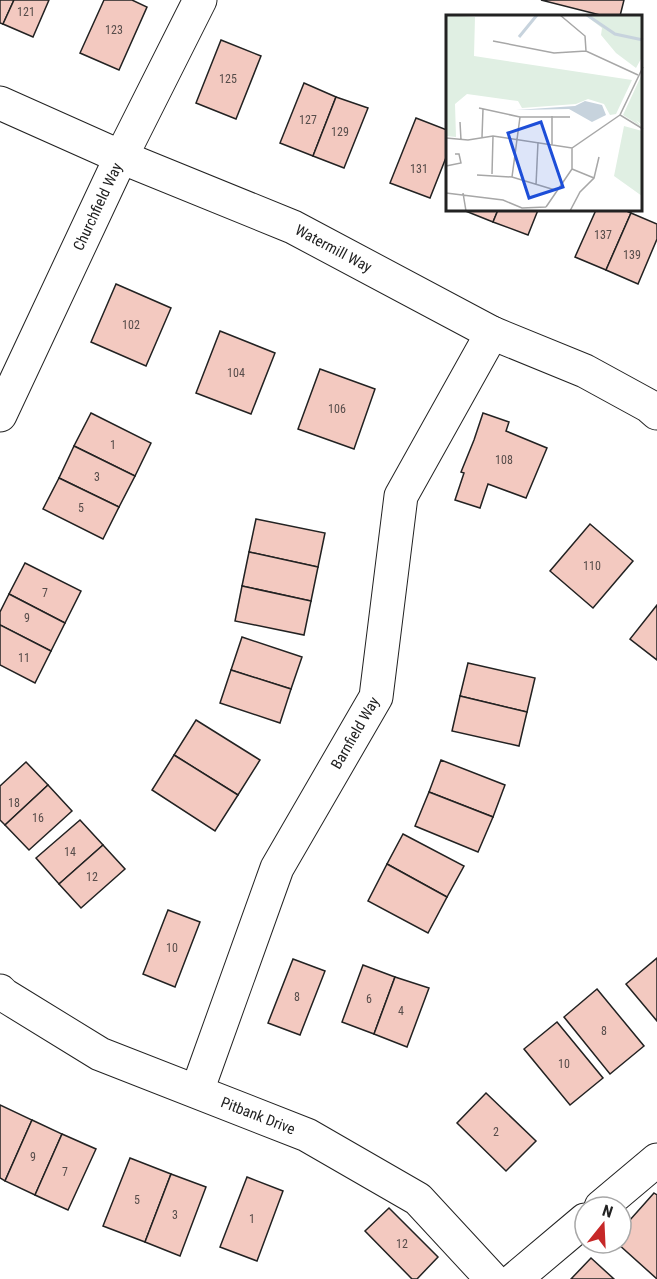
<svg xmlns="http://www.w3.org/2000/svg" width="657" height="1279" font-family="'Roboto Condensed',sans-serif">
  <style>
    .building { fill: #f3c9c0; stroke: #222; stroke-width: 1.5 }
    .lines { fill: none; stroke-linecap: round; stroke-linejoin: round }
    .minor-casing { stroke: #222; stroke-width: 35 }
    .minor { stroke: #fff; stroke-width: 33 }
    .labels { text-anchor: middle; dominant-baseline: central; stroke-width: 4.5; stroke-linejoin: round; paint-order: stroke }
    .number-label { font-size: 12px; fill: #564c4a }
    .street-label { font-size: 15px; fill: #222; stroke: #fff }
    .inset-river { fill: none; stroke: #c7d3dd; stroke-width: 3 }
    .inset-road { fill: none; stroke: #a7a7a7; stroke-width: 1.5 }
    .view { fill: #1d4ed8; fill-opacity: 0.15; stroke: #1d4ed8; stroke-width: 3 }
    .inset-edge { fill: none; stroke: #222; stroke-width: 3 }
  </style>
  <rect width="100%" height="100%" fill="#fff"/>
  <g class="building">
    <path d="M0 0H14L3 24 0 23Z"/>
    <path d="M14 0H49L33 37 3 24Z"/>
    <path d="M104 0H132L147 7 119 70 80 53Z"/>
    <path d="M541 0H624L620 16H604Z"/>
    <path d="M221 40 261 56 236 119 196 103Z"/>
    <path d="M304 83 336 97 313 156 280 143Z"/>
    <path d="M336 97 368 108 344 168 313 156Z"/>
    <path d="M416 118 447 130V155L430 198 390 183Z"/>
    <path d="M463 210H498L493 222Z"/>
    <path d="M498 210H538L528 235 493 222Z"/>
    <path d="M596 210H624L631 213 606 270 575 257Z"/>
    <path d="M631 213 657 224V239L638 284 606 270Z"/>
    <path d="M116 284 171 308 146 366 91 342Z"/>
    <path d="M220 331 275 353 251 414 196 393Z"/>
    <path d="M320 369 375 389 354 449 298 429Z"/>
    <path d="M91 413 151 443 135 476 74 446Z"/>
    <path d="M483 413 509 422 506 431 547 448 526 498 488 484 480 508 455 500 464 473 461 472 474 440Z"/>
    <path d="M74 446 135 476 119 507 59 478Z"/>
    <path d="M59 478 119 507 103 539 43 509Z"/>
    <path d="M256 519 325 533 318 567 249 552Z"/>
    <path d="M590 524 633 561 593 608 550 571Z"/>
    <path d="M249 552 318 567 311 601 242 586Z"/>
    <path d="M25 563 81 591 65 623 9 594Z"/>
    <path d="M242 586 311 601 304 635 235 621Z"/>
    <path d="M9 594 65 623 51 651 0 625V612Z"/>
    <path d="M657 605V660L630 639Z"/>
    <path d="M0 625 51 651 35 683 0 665Z"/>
    <path d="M242 637 302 657 291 689 231 670Z"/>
    <path d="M468 663 535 678 527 712 460 696Z"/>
    <path d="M231 670 291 689 280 723 220 703Z"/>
    <path d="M460 696 527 712 519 746 452 731Z"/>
    <path d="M196 720 260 760 238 795 174 755Z"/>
    <path d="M174 755 238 795 215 831 152 790Z"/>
    <path d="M441 760 505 785 493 817 429 792Z"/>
    <path d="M26 762 48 785 5 825 0 820V786Z"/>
    <path d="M48 785 72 811 29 850 5 825Z"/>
    <path d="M429 792 493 817 478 852 415 826Z"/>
    <path d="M80 820 103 845 59 884 36 858Z"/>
    <path d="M403 834 464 866 447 897 387 864Z"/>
    <path d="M103 845 125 869 81 908 59 884Z"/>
    <path d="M387 864 447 897 428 933 368 901Z"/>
    <path d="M168 910 200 922 175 987 143 974Z"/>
    <path d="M657 958V1021L626 984Z"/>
    <path d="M293 959 325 971 300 1035 268 1023Z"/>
    <path d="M363 965 395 977 374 1034 342 1022Z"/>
    <path d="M395 977 429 988 407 1047 374 1034Z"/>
    <path d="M597 989 644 1046 610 1074 564 1017Z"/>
    <path d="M557 1022 603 1078 570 1105 524 1049Z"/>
    <path d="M486 1093 536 1141 506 1171 457 1123Z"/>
    <path d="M0 1105 32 1120 5 1181 0 1178Z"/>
    <path d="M32 1120 62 1134 35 1195 5 1181Z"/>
    <path d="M62 1134 96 1149 68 1210 35 1195Z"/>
    <path d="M130 1158 171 1174 145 1242 103 1226Z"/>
    <path d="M171 1174 206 1187 180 1256 145 1242Z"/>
    <path d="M247 1177 283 1191 257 1261 220 1247Z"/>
    <path d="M654 1193 657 1195V1279L617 1243H621V1230Z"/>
    <path d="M389 1208 438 1257 417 1279H412L365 1231Z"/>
    <path d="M591 1258 614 1279H571Z"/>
  </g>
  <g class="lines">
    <g class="minor-casing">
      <g id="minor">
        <path id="s1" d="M0 103 121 157 293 227 492 333 585 371 649 406 657 413"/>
        <path id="s2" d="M0 415 121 157 200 0"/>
        <path id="s3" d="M0 991 4 995 100 1054 307 1135 418 1199 492 1279"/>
        <path id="s4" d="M197 1091 277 868 376 697 401 496 492 333"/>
        <path d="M601 1207 657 1160"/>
        <path d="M515 1279 585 1220"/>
      </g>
    </g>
    <use href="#minor" class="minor"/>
  </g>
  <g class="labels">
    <g class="number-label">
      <text x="26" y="12">121</text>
      <text x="114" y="30">123</text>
      <text x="228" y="79">125</text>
      <text x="308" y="120">127</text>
      <text x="340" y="132">129</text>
      <text x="419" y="169">131</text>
      <text x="603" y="235">137</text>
      <text x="632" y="255">139</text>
      <text x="131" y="325">102</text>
      <text x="236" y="373">104</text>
      <text x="337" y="409">106</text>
      <text x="113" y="445">1</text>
      <text x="504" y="460">108</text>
      <text x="97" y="477">3</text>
      <text x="81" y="508">5</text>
      <text x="592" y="566">110</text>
      <text x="45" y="593">7</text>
      <text x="27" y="618">9</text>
      <text x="24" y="658">11</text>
      <text x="14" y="803">18</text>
      <text x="38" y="818">16</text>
      <text x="70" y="852">14</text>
      <text x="92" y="877">12</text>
      <text x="172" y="948">10</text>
      <text x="297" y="997">8</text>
      <text x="369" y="999">6</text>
      <text x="401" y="1011">4</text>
      <text x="604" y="1031">8</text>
      <text x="564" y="1064">10</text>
      <text x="496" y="1132">2</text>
      <text x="33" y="1157">9</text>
      <text x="65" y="1172">7</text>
      <text x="137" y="1200">5</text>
      <text x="175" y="1215">3</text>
      <text x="252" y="1219">1</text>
      <text x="402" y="1244">12</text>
    </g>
    <g class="street-label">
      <text stroke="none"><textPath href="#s2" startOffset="230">Churchfield Way</textPath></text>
      <text stroke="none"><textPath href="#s1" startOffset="364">Watermill Way</textPath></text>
      <text stroke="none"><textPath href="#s4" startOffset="393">Barnfield Way</textPath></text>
      <text stroke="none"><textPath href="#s3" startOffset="288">Pitbank Drive</textPath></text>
    </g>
  </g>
  <g transform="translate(446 15)">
    <rect width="196" height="196" fill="#fff"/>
    <path d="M0 0 29 2 28 41 186 65 170 99 164 100 158 89 142 84 130 89 76 93 72 86 21 79 9 89 10 122 0 121ZM139 0H196V42L190 53 170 38 155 20 156 13ZM196 59V110L190 105 196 112 177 100ZM178 111 196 116V181L168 161Z" fill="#e0efe3"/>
    <path d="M139 86 156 90 160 100 146 107 123 94 70 95 129 91Z" fill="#c7d3dd"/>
    <path class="inset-river" d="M141 0 169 19 197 25M73 22 91 0"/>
    <path class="inset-road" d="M114 0 139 21 140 36M47 26 108 38 140 36 192 60M197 52 174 100 197 114M33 93 74 102H124M106 101V130M14 107 15 125M36 122 37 94M0 123 22 125 47 121 126 133 174 100M0 151 15 148 13 139H9M126 154 148 163M46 159 47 121M31 160 66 162 109 175M66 162 74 102M90 170 92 127M0 178 57 185 76 193 100 192M17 178 20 196M100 192 126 154V133M124 196 134 177 148 163 153 142"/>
    <path class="view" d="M95 107 117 172 83 183 62 118Z"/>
    <rect width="196" height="196" class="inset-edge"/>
  </g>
  <g transform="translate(603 1225) rotate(18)"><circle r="28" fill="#ffffff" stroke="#a7a7a7" stroke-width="1.5"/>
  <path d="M0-4.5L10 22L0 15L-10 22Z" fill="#c62828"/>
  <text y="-9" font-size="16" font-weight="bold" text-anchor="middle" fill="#222222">N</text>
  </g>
</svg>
